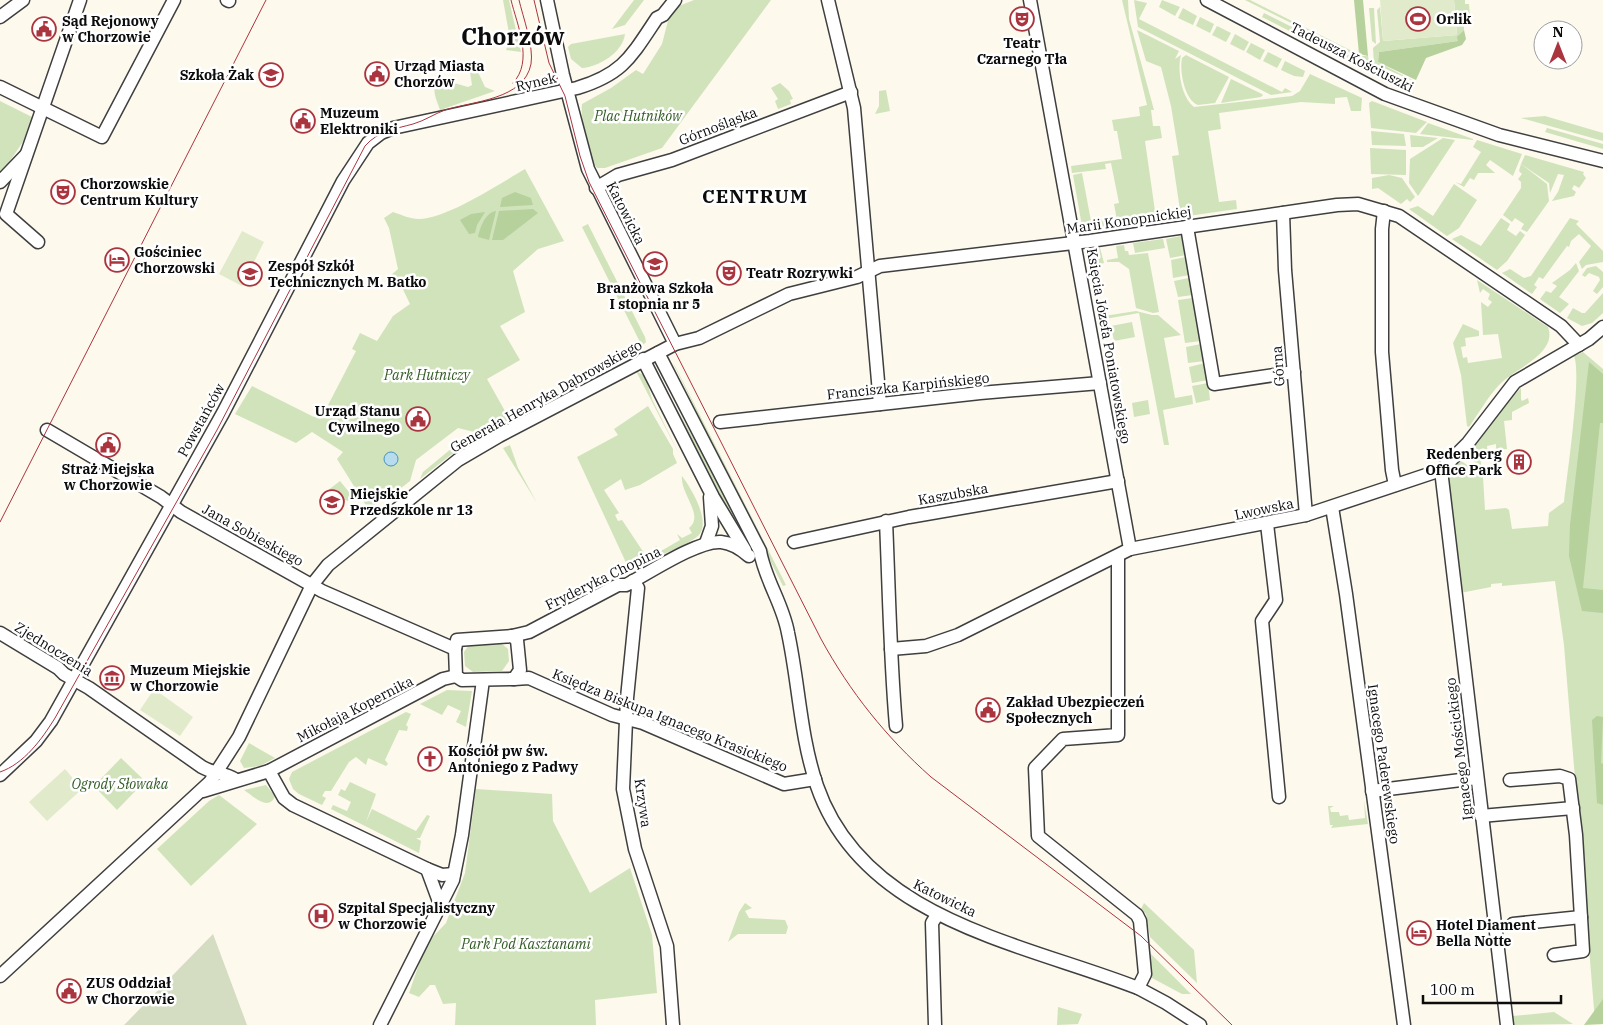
<svg xmlns="http://www.w3.org/2000/svg" width="1603" height="1025" font-family="'IBM Plex Serif',serif">
  <style>
    .green { fill: #d1e3bb }
    .forest { fill: #b6d19c }
    .cemetery { fill: #d4dcc1 }
    .pitch { fill: #e1ebcb }
    .water { fill: #b7dcee; stroke: #4792bc }
    .lines { fill: none; stroke-linecap: round; stroke-linejoin: round }
    .minor-casing { stroke: #3f3f3f; stroke-width: 15 }
    .minor { stroke: #fff; stroke-width: 12 }
    .tram { stroke: #aa353f; stroke-width: 1 }
    .labels { text-anchor: middle; dominant-baseline: central; stroke-width: 5; stroke-linejoin: round; paint-order: stroke }
    .poi-label { font-size: 14px; font-weight: bold; fill: #0c0c0c; stroke: #fff; text-anchor: start }
    .street-label { font-size: 14px; fill: #0c0c0c; stroke: #fff }
    .park-label { font-size: 14px; font-style: italic; fill: #325b24; stroke: #fff }
    .district-label { font-size: 19px; font-weight: bold; letter-spacing: 1px; fill: #0c0c0c; stroke: #fff }
    .town-label { font-size: 24px; font-weight: bold; fill: #0c0c0c; stroke: #fff }
  </style>
  <rect width="100%" height="100%" fill="#fdf9ed"/>
  <g class="green">
    <path d="M503 0H509L521 52 506 50 510 39Z"/>
    <path d="M634 0H644L625 25 612 29Z"/>
    <path d="M694 0H771L662 148 605 168H597C588 158 580 116 582 104L611 88 636 70 643 74 662 44 669 17 679 6Z"/>
    <path d="M1122 0H1128L1129 19 1154 110H1151L1153 126H1160L1162 138 1145 141 1155 211 1172 209 1173 215 1170 219 1118 226 1114 204 1119 203 1111 163 1105 164 1106 169 1072 173 1071 166 1122 159 1117 131H1114L1112 120 1140 116 1139 107 1147 105Z"/>
    <path d="M1134 0 1147 3 1139 19 1282 92 1285 88 1292 92 1271 95 1138 27Z"/>
    <path d="M1162 0 1180 7 1175 16 1159 7Z"/>
    <path d="M1245 0H1250L1362 56H1368L1369 62Z"/>
    <path d="M1454 0H1465V4H1469L1470 16 1464 19V30L1458 37V41L1379 52 1378 62 1416 82 1374 64 1373 48 1380 42 1377 10 1380 7 1383 41 1457 35Z"/>
    <path d="M1183 8 1197 16 1193 25 1178 18Z"/>
    <path d="M1369 8H1374L1376 44 1372 41Z"/>
    <path d="M1264 13 1368 65 1366 69 1323 44 1309 41 1262 17Z"/>
    <path d="M1200 17 1214 24 1210 33 1196 26Z"/>
    <path d="M1217 26 1231 33 1226 42 1212 35Z"/>
    <path d="M1137 30 1179 51 1175 59 1181 55C1177 70 1181 97 1194 107L1292 96 1300 91 1310 74 1362 98 1361 111H1351L1347 97 1335 98V104L1301 102 1219 113 1221 129 1208 131 1219 202 1236 200 1237 209 1181 217 1172 156 1179 155 1171 106 1161 67 1146 61Z"/>
    <path d="M625 34C623 52 599 67 582 68L571 59 568 47 571 44Z"/>
    <path d="M1235 34 1249 42 1244 51 1230 44Z"/>
    <path d="M1251 43 1265 50 1260 60 1246 52Z"/>
    <path d="M1268 52 1282 59 1277 68 1263 61Z"/>
    <path d="M1186 55 1229 77 1215 103 1198 105C1185 101 1179 71 1182 58Z"/>
    <path d="M1285 61 1305 71 1303 77 1294 76 1281 70Z"/>
    <path d="M1374 67 1414 84 1413 88 1374 72Z"/>
    <path d="M477 70 485 87 495 91 440 110C437 100 429 86 440 79L468 87 472 85 470 72Z"/>
    <path d="M1231 79 1262 94 1263 95 1261 97 1221 103Z"/>
    <path d="M780 83 789 91 793 99 790 100 791 104 778 109 775 101 778 99 771 88Z"/>
    <path d="M886 90 890 111 875 114 879 106V91Z"/>
    <path d="M0 101 32 117 24 140 0 176Z"/>
    <path d="M1372 101 1427 122 1416 133 1371 128 1369 103Z"/>
    <path d="M1545 116 1603 133V141L1521 118Z"/>
    <path d="M1428 123 1473 139V140L1420 134Z"/>
    <path d="M1547 128 1603 144V149L1545 132Z"/>
    <path d="M1371 131 1404 134 1406 146 1372 145Z"/>
    <path d="M1410 135 1438 138 1423 147H1411Z"/>
    <path d="M1443 138 1455 140 1418 196 1409 183 1410 159Z"/>
    <path d="M1477 140 1522 154 1513 176 1490 160 1486 165 1495 173H1478L1474 180 1470 178 1464 187 1455 182 1461 184 1481 152 1473 147Z"/>
    <path d="M1370 148 1406 150V175L1371 174Z"/>
    <path d="M1525 155 1584 172 1583 174 1586 178 1579 188 1574 185 1572 189 1576 192 1574 196 1552 201 1558 192 1564 175 1558 174 1550 193 1549 183 1521 164Z"/>
    <path d="M1521 164 1547 184 1549 201 1527 232 1521 229 1524 224 1515 218 1512 222 1503 215 1521 188V182L1518 179 1522 174 1519 171Z"/>
    <path d="M525 169 564 241 538 249 513 271 525 312 500 326 520 360 487 379 510 420 483 434 458 428 416 460 410 481 391 496 388 493 374 505 377 509 372 515 337 459 343 452 312 432 296 443 235 414 252 386 314 417 325 411 356 351 352 349 360 333 377 341 393 316 410 304 398 279 391 275 398 269 389 228 384 218 393 212C402 215 410 219 419 219 448 218 499 184 525 169Z"/>
    <path d="M1082 173 1091 221 1105 218 1107 227 1083 232 1073 175Z"/>
    <path d="M1389 175 1402 178 1415 197 1410 202 1407 199 1401 204 1378 188 1372 189V178Z"/>
    <path d="M1454 184 1477 200 1459 228 1447 236 1409 209 1418 206 1433 216Z"/>
    <path d="M1501 218 1510 224 1507 230 1516 236 1520 231 1525 235 1507 261 1497 270 1452 239 1461 235 1481 246Z"/>
    <path d="M1570 218 1579 221 1576 224 1603 251V262L1586 265 1582 269 1579 262 1591 246 1579 234 1571 241 1569 247 1567 246 1543 279 1539 277 1534 285 1537 287 1532 294 1502 273 1510 269 1524 278 1531 276Z"/>
    <path d="M588 224 645 337 646 342 642 346 582 227Z"/>
    <path d="M1181 236 1186 255 1170 258 1166 239Z"/>
    <path d="M1163 239 1165 248 1135 253 1133 243Z"/>
    <path d="M1124 245 1125 251H1128L1129 255 1148 253 1159 312 1153 313 1136 308 1129 269 1119 262H1107V260L1118 258 1116 246Z"/>
    <path d="M1100 248 1104 263 1090 267 1087 251Z"/>
    <path d="M1186 257 1189 275 1173 278 1171 260Z"/>
    <path d="M1576 263 1579 271 1559 297 1569 304 1560 313 1540 299 1546 291 1551 293 1557 286 1552 283 1570 270Z"/>
    <path d="M1596 266 1603 272V287L1597 294 1593 291 1600 280 1599 277 1589 273 1585 277 1582 275 1587 268Z"/>
    <path d="M1189 278 1193 295 1178 297 1174 281Z"/>
    <path d="M1477 280 1548 327C1558 354 1513 369 1499 385 1487 398 1479 413 1469 427L1467 426 1461 375 1453 343 1463 324 1479 331V336L1465 338 1466 346 1461 347 1463 358 1467 357 1468 363 1502 358 1498 334 1483 335 1481 302 1488 307 1492 302 1488 299 1490 294 1483 289 1480 293Z"/>
    <path d="M1603 293V313L1592 323 1582 326 1567 318 1573 308 1582 313H1585Z"/>
    <path d="M1193 298 1201 341 1185 343 1178 300Z"/>
    <path d="M1136 311 1152 315H1158L1181 335 1164 338 1175 398 1192 395 1193 404 1163 410 1169 445H1164L1139 313 1099 320 1098 317Z"/>
    <path d="M1132 322 1135 337 1114 341 1111 326Z"/>
    <path d="M1201 344 1205 361 1188 363 1186 347Z"/>
    <path d="M1583 352 1603 369V1011L1595 1021 1564 645 1555 581 1502 586V583L1491 584V587L1460 593 1447 484 1449 472 1460 460 1483 477 1485 510 1506 508 1509 510 1512 529 1548 526 1549 513 1564 502C1567 475 1582 375 1574 356Z"/>
    <path d="M673 363 675 366 786 585 783 586 698 418 696 410Z"/>
    <path d="M1205 363 1208 380 1192 383 1189 367Z"/>
    <path d="M636 371 645 376 652 399 679 454Z"/>
    <path d="M656 372 717 480 754 555 728 515Z"/>
    <path d="M1208 383 1210 400 1196 403 1192 386Z"/>
    <path d="M1521 388V399L1522 401 1528 398 1529 403 1512 412V420L1504 421 1507 449 1496 450V444L1487 446 1488 455 1480 456 1482 470 1468 455 1507 402Z"/>
    <path d="M1148 400 1150 414 1134 417 1132 403Z"/>
    <path d="M648 406 673 449V454L677 463 640 485 625 490 621 479 604 490 619 513 615 515 618 521 622 520 646 556 641 565 629 569 577 457 618 435 614 429Z"/>
    <path d="M463 439 474 441 452 454 420 479 423 472Z"/>
    <path d="M510 445 518 468 537 503 503 448Z"/>
    <path d="M682 476C691 488 711 521 699 535 691 543 668 552 657 557L653 551 656 546 661 551 680 540 677 534 682 538 692 533 689 528C705 516 680 494 682 476Z"/>
    <path d="M340 481 353 497 348 501 342 499 337 502 327 491Z"/>
    <path d="M502 644 508 649 509 661 502 671 473 672 465 666 464 652 469 645Z"/>
    <path d="M447 690 472 691 466 727 456 722 461 711 448 705 442 715 420 704Z"/>
    <path d="M406 712 411 714 406 725 408 727 407 731 399 730 385 760 388 764 386 766 368 758 366 765 356 757 349 762 331 791H325L322 796 326 798 322 805 299 794 293 789 289 779 292 772Z"/>
    <path d="M249 743 275 758 260 766 244 768 240 761Z"/>
    <path d="M121 758 145 781 117 810 94 786Z"/>
    <path d="M350 782 376 794 366 822 372 809 416 831 427 815 430 816 420 838H416L421 841 419 853 331 809 333 805 347 811 351 802 338 795 341 789 345 791Z"/>
    <path d="M266 785 275 796C269 812 253 796 244 790Z"/>
    <path d="M476 789 552 794 553 821 590 893 630 868 652 935 657 993 595 1000 596 1025H455L456 1003 443 1004 435 985H430L419 997 409 993 426 944 446 923 465 873Z"/>
    <path d="M219 795 257 824 191 886 157 849 209 801Z"/>
    <path d="M1364 801 1368 824 1331 828 1333 825H1330L1328 806H1334L1330 808 1331 812H1339L1340 816 1348 815 1349 820 1365 818Z"/>
    <path d="M745 903 752 908 745 911 749 918 785 920 788 927 786 934H738L728 942 739 912Z"/>
    <path d="M1144 903 1194 950 1197 983 1150 937 1146 914 1141 909Z"/>
    <path d="M1150 953 1191 994H1182L1152 978Z"/>
    <path d="M1058 1007 1082 1014 1078 1024 1057 1025Z"/>
    <path d="M1554 1012 1573 1024 1513 1025V1016Z"/>
  </g>
  <g class="forest">
    <path d="M1354 0H1363L1368 56 1359 54Z"/>
    <path d="M1464 30 1466 39 1462 45 1426 58 1416 80 1378 62 1379 52 1458 41 1457 37Z"/>
    <path d="M515 192 531 198 533 205 500 207 502 198Z"/>
    <path d="M533 209 538 213 503 240H492L499 211Z"/>
    <path d="M496 211 489 240 478 237C480 227 485 213 496 211Z"/>
    <path d="M485 212 477 225 475 233 469 234 460 220 471 214Z"/>
    <path d="M1589 362 1603 374V423H1600L1583 588 1603 590V613L1582 611 1569 556 1570 525Z"/>
    <path d="M1597 716 1603 717 1601 763 1603 764V805L1597 803 1592 720Z"/>
    <path d="M1603 999V1024L1584 1025Z"/>
  </g>
  <path class="cemetery" d="M213 934 247 1025H124L130 1019Z"/>
  <g class="pitch">
    <path d="M1380 0H1454L1457 35 1383 41Z"/>
    <path d="M242 231 264 242 242 286 219 274Z"/>
    <path d="M154 689 193 717 180 736 140 710Z"/>
    <path d="M65 769 82 789 47 821 29 802Z"/>
  </g>
  <circle class="water" cx="391" cy="459" r="7"/>
  <g class="lines">
    <g class="minor-casing">
      <g id="minor">
        <path d="M227 0 229 1"/>
        <path d="M547 0 563 75 588 169 675 344"/>
        <path d="M828 0 854 108 880 404"/>
        <path d="M1030 0 1130 549"/>
        <path d="M1207 0 1385 94 1499 135 1603 161"/>
        <path d="M0 17 23 0"/>
        <path d="M0 87 102 137 174 0"/>
        <path d="M0 182 26 155"/>
        <path d="M596 188 618 175 672 160 851 92"/>
        <path d="M1384 211 1382 229V352L1392 470 1395 485"/>
        <path d="M1283 213 1285 270 1306 515"/>
        <path d="M1187 227 1214 384 1294 372"/>
        <path d="M38 242 6 214 80 0"/>
        <path d="M658 353 760 551C765 580 783 604 788 633 799 684 800 736 817 786 863 920 1023 943 1138 988L1166 1003 1200 1025"/>
        <path d="M643 359 713 497 745 550"/>
        <path d="M720 422 980 393 1100 383"/>
        <path d="M47 430 161 497 181 512 322 591 455 649"/>
        <path d="M1441 470 1507 1025"/>
        <path d="M1332 507 1346 594 1404 1025"/>
        <path d="M886 521C889 589 890 658 896 726"/>
        <path d="M1267 524 1276 600 1262 621 1279 797"/>
        <path d="M794 542 909 517 1118 481"/>
        <path d="M706 543 712 526 710 497"/>
        <path d="M1118 557V735L1063 739 1035 768 1038 836 1137 915 1140 921 1145 974 1138 988"/>
        <path d="M633 581 638 588 627 698 623 789 635 849 667 946 673 1025"/>
        <path d="M0 633 58 668 64 674 89 688 202 767C214 774 224 772 236 780"/>
        <path d="M512 636 529 632 618 585H626C649 573 698 540 721 542 732 543 741 549 749 556"/>
        <path d="M512 636 517 640 520 670 514 679 462 680 456 676 455 649 457 640Z"/>
        <path d="M891 649 926 646 958 635 1130 549 1306 515 1441 470 1468 443 1515 382 1589 339 1603 327"/>
        <path d="M514 679 529 678 612 715 643 723 784 784 815 779"/>
        <path d="M269 771 284 798 293 805 427 869 442 875 454 874"/>
        <path d="M0 775 36 741 51 721 223 413 343 181 368 143 381 133 393 128 577 88C623 74 631 57 657 18L663 15 675 0"/>
        <path d="M1510 780 1560 776 1569 779 1576 835 1583 951 1554 955"/>
        <path d="M203 791 269 771 443 679 456 676"/>
        <path d="M1372 791 1477 778"/>
        <path d="M1481 816 1573 808"/>
        <path d="M427 869 441 907"/>
        <path d="M1513 924 1581 917"/>
        <path d="M0 976 210 782 239 737 312 585 328 565 458 460 499 436 675 344 699 338 789 294 857 277 880 266 1090 241 1337 205 1358 204 1399 216 1561 326 1579 345"/>
        <path d="M380 1025 453 880 462 835 483 680"/>
        <path d="M935 1025 932 923 937 915"/>
      </g>
    </g>
    <use href="#minor" class="minor"/>
    <g class="tram">
      <path d="M511 0C517 25 534 61 513 83"/>
      <path d="M534 0 549 63 565 96 580 156 589 182 821 639C850 692 886 737 931 777L1141 936 1232 1025"/>
      <path d="M0 522 266 0"/>
      <path d="M0 772C24 764 42 739 55 718L217 430 365 146C378 131 395 129 413 124 424 121 434 114 445 110 473 101 524 100 531 64 534 47 523 17 519 0"/>
    </g>
  </g>
  <defs>
    <g id="theatre-ring" transform="scale(1.25)"><circle r="9.5" fill="#fff" stroke="#aa353f" stroke-width="1.5"/><path d="M-5-5.5Q0-4 5-5.5V0Q5 5 0 6Q-5 5-5 0ZM-3.3-2.5H-1v1.5H-3.3ZM1-2.5H3.3v1.5H1ZM-2.8 1Q0 5.5 2.8 1Z" fill="#aa353f"/></g>
    <g id="stadium-ring" transform="scale(1.25)"><circle r="9.5" fill="#fff" stroke="#aa353f" stroke-width="1.5"/><path d="M0-5a6.5 5 0 1 0 0 10a6.5 5 0 1 0 0-10ZM-3.5-1.8h7v3.6h-7Z" fill="#aa353f"/></g>
    <g id="civic-ring" transform="scale(1.25)"><circle r="9.5" fill="#fff" stroke="#aa353f" stroke-width="1.5"/><path d="M-.6-6.5H3V-4.5H.6V-3L4-1V1h2V6H-6V1h2V-1L-.6-3ZM-1.2 2.5V6h2.4V2.5Z" fill="#aa353f"/></g>
    <g id="school-ring" transform="scale(1.25)"><circle r="9.5" fill="#fff" stroke="#aa353f" stroke-width="1.5"/><path d="M0-5L7-2L0 1L-7-2ZM-4 1L0 2.5L4 1V4Q0 6-4 4Z" fill="#aa353f"/></g>
    <g id="hotel-ring" transform="scale(1.25)"><circle r="9.5" fill="#fff" stroke="#aa353f" stroke-width="1.5"/><path d="M-6-4.5h1.5V1H6V5H4.5V3h-9V5H-6ZM-4 0a1.8 1.8 0 1 1 3.6 0ZM.5 0V-2.5h3Q6-2.5 6 0Z" fill="#aa353f"/></g>
    <g id="building-ring" transform="scale(1.25)"><circle r="9.5" fill="#fff" stroke="#aa353f" stroke-width="1.5"/><path d="M-4-6H4V6H1V3H-1V6H-4ZM-2.5-4.3h1.7v1.8h-1.7ZM.8-4.3h1.7v1.8H.8ZM-2.5-1h1.7V.8h-1.7ZM.8-1h1.7V.8H.8Z" fill="#aa353f"/></g>
    <g id="museum-ring" transform="scale(1.25)"><circle r="9.5" fill="#fff" stroke="#aa353f" stroke-width="1.5"/><path d="M0-6L6-3V-2H-6V-3ZM-5-1h2V3h-2ZM-1-1h2V3h-2ZM3-1h2V3H3ZM-6 4H6V6H-6Z" fill="#aa353f"/></g>
    <g id="church-ring" transform="scale(1.25)"><circle r="9.5" fill="#fff" stroke="#aa353f" stroke-width="1.5"/><path d="M-1.2-6h2.4v3.5h3.3v2.4h-3.3V6h-2.4V-.1h-3.3v-2.4h3.3Z" fill="#aa353f"/></g>
    <g id="hospital-ring" transform="scale(1.25)"><circle r="9.5" fill="#fff" stroke="#aa353f" stroke-width="1.5"/><path d="M-5-5h3v3.5h4V-5h3V5h-3V1.5h-4V5h-3Z" fill="#aa353f"/></g>
  </defs>
  <g fill-rule="evenodd">
    <use href="#theatre-ring" x="1022" y="19"/>
    <use href="#stadium-ring" x="1418" y="19"/>
    <use href="#civic-ring" x="44" y="29"/>
    <use href="#civic-ring" x="377" y="74"/>
    <use href="#school-ring" x="271" y="75"/>
    <use href="#civic-ring" x="303" y="121"/>
    <use href="#theatre-ring" x="63" y="192"/>
    <use href="#hotel-ring" x="117" y="260"/>
    <use href="#school-ring" x="655" y="264"/>
    <use href="#theatre-ring" x="729" y="273"/>
    <use href="#school-ring" x="250" y="274"/>
    <use href="#civic-ring" x="418" y="419"/>
    <use href="#civic-ring" x="108" y="445"/>
    <use href="#building-ring" x="1519" y="462"/>
    <use href="#school-ring" x="332" y="502"/>
    <use href="#museum-ring" x="112" y="678"/>
    <use href="#civic-ring" x="988" y="710"/>
    <use href="#church-ring" x="430" y="759"/>
    <use href="#hospital-ring" x="321" y="916"/>
    <use href="#hotel-ring" x="1419" y="933"/>
    <use href="#civic-ring" x="69" y="991"/>
  </g>
  <g class="labels">
    <g class="poi-label">
      <text x="1436" y="19">Orlik</text>
      <text x="62" y="21">Sąd Rejonowy<tspan x="62" dy="16">w Chorzowie</tspan></text>
      <text x="1022" y="43" text-anchor="middle">Teatr<tspan x="1022" dy="16">Czarnego Tła</tspan></text>
      <text x="394" y="66">Urząd Miasta<tspan x="394" dy="16">Chorzów</tspan></text>
      <text x="254" y="75" text-anchor="end">Szkoła Żak</text>
      <text x="320" y="113">Muzeum<tspan x="320" dy="16">Elektroniki</tspan></text>
      <text x="80" y="184">Chorzowskie<tspan x="80" dy="16">Centrum Kultury</tspan></text>
      <text x="134" y="252">Gościniec<tspan x="134" dy="16">Chorzowski</tspan></text>
      <text x="268" y="266">Zespół Szkół<tspan x="268" dy="16">Technicznych M. Batko</tspan></text>
      <text x="746" y="273">Teatr Rozrywki</text>
      <text x="655" y="288" text-anchor="middle">Branżowa Szkoła<tspan x="655" dy="16">I stopnia nr 5</tspan></text>
      <text x="400" y="411" text-anchor="end">Urząd Stanu<tspan x="400" dy="16">Cywilnego</tspan></text>
      <text x="1502" y="454" text-anchor="end">Redenberg<tspan x="1502" dy="16">Office Park</tspan></text>
      <text x="108" y="469" text-anchor="middle">Straż Miejska<tspan x="108" dy="16">w Chorzowie</tspan></text>
      <text x="350" y="494">Miejskie<tspan x="350" dy="16">Przedszkole nr 13</tspan></text>
      <text x="130" y="670">Muzeum Miejskie<tspan x="130" dy="16">w Chorzowie</tspan></text>
      <text x="1006" y="702">Zakład Ubezpieczeń<tspan x="1006" dy="16">Społecznych</tspan></text>
      <text x="448" y="751">Kościół pw św.<tspan x="448" dy="16">Antoniego z Padwy</tspan></text>
      <text x="338" y="908">Szpital Specjalistyczny<tspan x="338" dy="16">w Chorzowie</tspan></text>
      <text x="1436" y="925">Hotel Diament<tspan x="1436" dy="16">Bella Notte</tspan></text>
      <text x="86" y="983">ZUS Oddział<tspan x="86" dy="16">w Chorzowie</tspan></text>
    </g>
    <g class="street-label">
      <text transform="translate(1352 57) rotate(27)">Tadeusza Kościuszki</text>
      <text transform="translate(536 82) rotate(-13)">Rynek</text>
      <text transform="translate(718 126) rotate(-21)">Górnośląska</text>
      <text transform="translate(626 213) rotate(63)">Katowicka</text>
      <text transform="translate(1129 220) rotate(-8)">Marii Konopnickiej</text>
      <text transform="translate(1109 346) rotate(80)">Księcia Józefa Poniatowskiego</text>
      <text transform="translate(1278 366) rotate(-94)">Górna</text>
      <text transform="translate(908 386) rotate(-6)">Franciszka Karpińskiego</text>
      <text transform="translate(546 396) rotate(-29)">Generała Henryka Dąbrowskiego</text>
      <text transform="translate(201 420) rotate(-61)">Powstańców</text>
      <text transform="translate(953 494) rotate(-10)">Kaszubska</text>
      <text transform="translate(1264 509) rotate(-12)">Lwowska</text>
      <text transform="translate(253 535) rotate(29)">Jana Sobieskiego</text>
      <text transform="translate(603 578) rotate(-26)">Fryderyka Chopina</text>
      <text transform="translate(54 649) rotate(32)">Zjednoczenia</text>
      <text transform="translate(355 709) rotate(-27)">Mikołaja Kopernika</text>
      <text transform="translate(670 720) rotate(22)">Księdza Biskupa Ignacego Krasickiego</text>
      <text transform="translate(1459 749) rotate(-97)">Ignacego Mościckiego</text>
      <text transform="translate(1384 764) rotate(82)">Ignacego Paderewskiego</text>
      <text transform="translate(643 803) rotate(82)">Krzywa</text>
      <text transform="translate(945 898) rotate(26)">Katowicka</text>
    </g>
    <g class="park-label">
      <text x="638" y="116">Plac Hutników</text>
      <text x="427" y="375">Park Hutniczy</text>
      <text x="120" y="784">Ogrody Słowaka</text>
      <text x="526" y="944">Park Pod Kasztanami</text>
    </g>
    <g class="district-label">
      <text x="755" y="196">CENTRUM</text>
    </g>
    <g class="town-label">
      <text x="513" y="36">Chorzów</text>
    </g>
  </g>
  <g transform="translate(1558 45)"><circle r="24" fill="#ffffff" stroke="#9e9e9e"/>
  <path d="M0-4L9 19L0 12L-9 19Z" fill="#aa353f"/>
  <text y="-8" font-size="14" font-weight="bold" text-anchor="middle" fill="#0c0c0c">N</text>
  </g>
  <path d="M1423 995v8h138v-8" fill="none" stroke="#0c0c0c" stroke-width="2.5"/>
  <text x="1430" y="995" font-size="15" fill="#0c0c0c" stroke="#ffffff" stroke-width="4" paint-order="stroke">100 m</text>
</svg>
